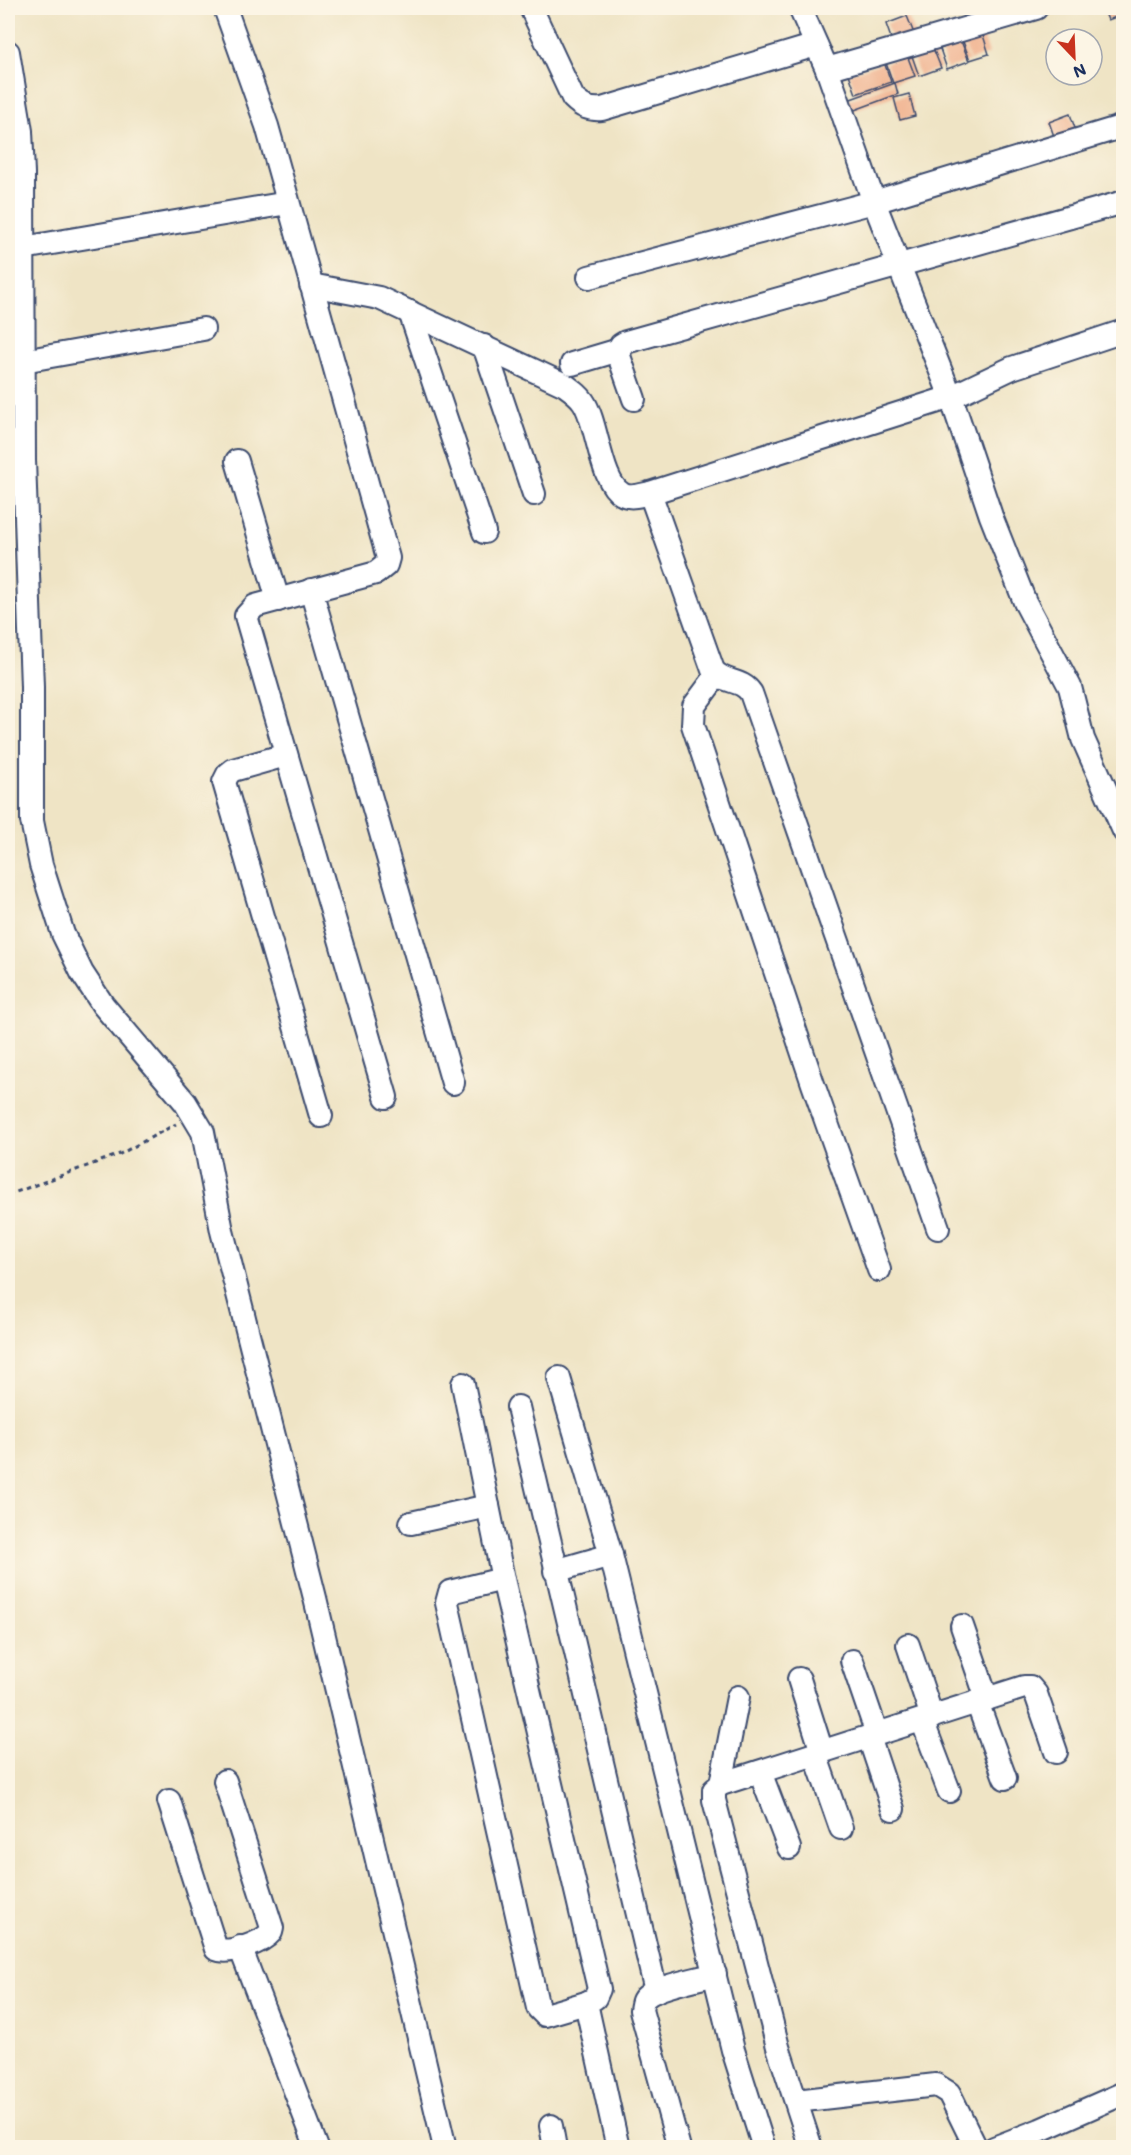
<svg xmlns="http://www.w3.org/2000/svg" width="1131" height="2155" font-family="Mali,sans-serif">
  <style>
    .building { fill: #f1b491 }
    .lines { fill: none; stroke-linecap: round; stroke-linejoin: round }
    .minor-casing { stroke: #3b4a6d; stroke-width: 26 }
    .path { stroke: #3b4a6d; stroke-width: 3; stroke-dasharray: 4.5 4.5; stroke-linecap: butt }
    .minor { stroke: #fff; stroke-width: 22 }
  </style>
  <rect width="100%" height="100%" fill="#fcf5e5"/>
  <filter id="ink" filterUnits="userSpaceOnUse"><feTurbulence type="fractalNoise" baseFrequency=".0167" numOctaves="2"/><feDisplacementMap in="SourceGraphic" scale="12" xChannelSelector="R" yChannelSelector="G"/><feConvolveMatrix kernelMatrix="1 2 1 2 8 2 1 2 1" color-interpolation-filters="sRGB"/></filter>
  <filter id="wash" filterUnits="userSpaceOnUse"><feTurbulence type="fractalNoise" baseFrequency=".008" numOctaves="4" result="noise"/><feDisplacementMap in="SourceGraphic" scale="24" xChannelSelector="R" yChannelSelector="G"/><feGaussianBlur stdDeviation="1.35" result="paint"/><feColorMatrix in="noise" values="0 0 0 0 0 0 0 0 0 0 0 0 0 0 0 0 0 1.4 0 .05"/><feComposite in="paint" operator="in"/></filter>
  <g filter="url(#wash)">
    <rect width="100%" height="100%" fill="#efe4c5"/>
    <g id="blocks">
      <g class="building">
        <path d="M1103 8H1124V14L1108 20Z"/>
        <path d="M907 16 915 36 893 44 886 24Z"/>
        <path d="M982 32 989 54 970 60 962 39Z"/>
        <path d="M961 41 969 61 947 69 940 49Z"/>
        <path d="M933 48 941 68 919 76 912 56Z"/>
        <path d="M907 55 915 76 893 83 886 63Z"/>
        <path d="M884 62 891 82 856 94 849 74Z"/>
        <path d="M895 83 898 94 852 111 848 100Z"/>
        <path d="M909 94 915 116 900 120 894 98Z"/>
        <path d="M1070 114 1077 134 1056 142 1049 122Z"/>
      </g>
    </g>
  </g>
  <g filter="url(#ink)">
    <use href="#blocks" fill-opacity="0" stroke="#3b4a6d" stroke-width="1.5"/>
    <g class="lines">
      <g class="minor-casing">
        <g id="minor">
          <path d="M225 8 267 126 388 558 386 565 376 573 255 606 246 616 386 1097"/>
          <path d="M531 8 573 98C582 107 589 110 602 109L816 45"/>
          <path d="M800 8 827 69 874 202 951 397 991 516 1025 602 1070 687 1083 739 1124 831"/>
          <path d="M8 52 21 131 23 173 24 460 32 687V821L41 865 63 934 82 973 103 1005 185 1102 203 1132 222 1231 315 1598 445 2148"/>
          <path d="M827 69 1036 8"/>
          <path d="M23 248 288 203"/>
          <path d="M589 277 874 202 1124 126"/>
          <path d="M311 285 379 298 565 385C572 390 578 394 583 401 598 422 600 482 622 494 630 499 641 495 650 493L951 397 1012 368 1124 331"/>
          <path d="M410 312 484 532"/>
          <path d="M484 346 534 494"/>
          <path d="M23 361 203 329"/>
          <path d="M572 364 619 350"/>
          <path d="M634 399 619 356 621 345 626 342 1124 202"/>
          <path d="M237 461 278 600"/>
          <path d="M650 493 713 670C724 684 741 678 751 693L938 1228"/>
          <path d="M311 590 453 1083"/>
          <path d="M717 675 694 706 693 725 813 1084 879 1270"/>
          <path d="M286 755 233 770 228 774 224 782 321 1116"/>
          <path d="M559 1378 611 1555 733 2050 764 2148"/>
          <path d="M463 1384 503 1579 599 1989 595 1998 586 2003 618 2148"/>
          <path d="M518 1407 656 1991"/>
          <path d="M411 1523 488 1506"/>
          <path d="M555 1571 611 1555"/>
          <path d="M503 1579 450 1592 447 1603 538 2008 545 2015 586 2003"/>
          <path d="M962 1626 987 1699"/>
          <path d="M908 1645 932 1717"/>
          <path d="M852 1661 877 1734"/>
          <path d="M799 1679 822 1752"/>
          <path d="M977 1702 1005 1778"/>
          <path d="M922 1720 949 1791"/>
          <path d="M869 1737 893 1809"/>
          <path d="M815 1754 841 1828"/>
          <path d="M760 1772 789 1848"/>
          <path d="M721 1784 738 1697"/>
          <path d="M169 1801 216 1949C229 1955 262 1943 271 1932L272 1928 225 1781"/>
          <path d="M240 1947 317 2148"/>
          <path d="M796 2101 936 2085 949 2093 976 2148"/>
          <path d="M551 2126 555 2148"/>
          <path d="M679 2148 641 2010C642 2005 642 2000 646 1997 657 1986 699 1979 715 1974"/>
          <path d="M811 2148 778 2047 714 1800V1790L721 1784 1024 1687H1030L1036 1694 1056 1752"/>
          <path d="M994 2148 1040 2130 1124 2093"/>
        </g>
      </g>
      <path class="path" d="M8 1195 120 1154 176 1124"/>
      <use href="#minor" class="minor"/>
    </g>
  </g>
  <rect width="1131" height="2155" fill="none" stroke="#fcf5e5" stroke-width="30"/>
  <g transform="translate(1074 57) rotate(157)"><circle r="28" fill="#fcf5e5" stroke="#a2a6af" stroke-width="1.5"/>
  <path d="M0-4.5L10 22L0 15L-10 22Z" fill="#c8321e"/>
  <text y="-9" font-size="16" font-weight="bold" text-anchor="middle" fill="#1b2f5e">N</text>
  </g>
</svg>
